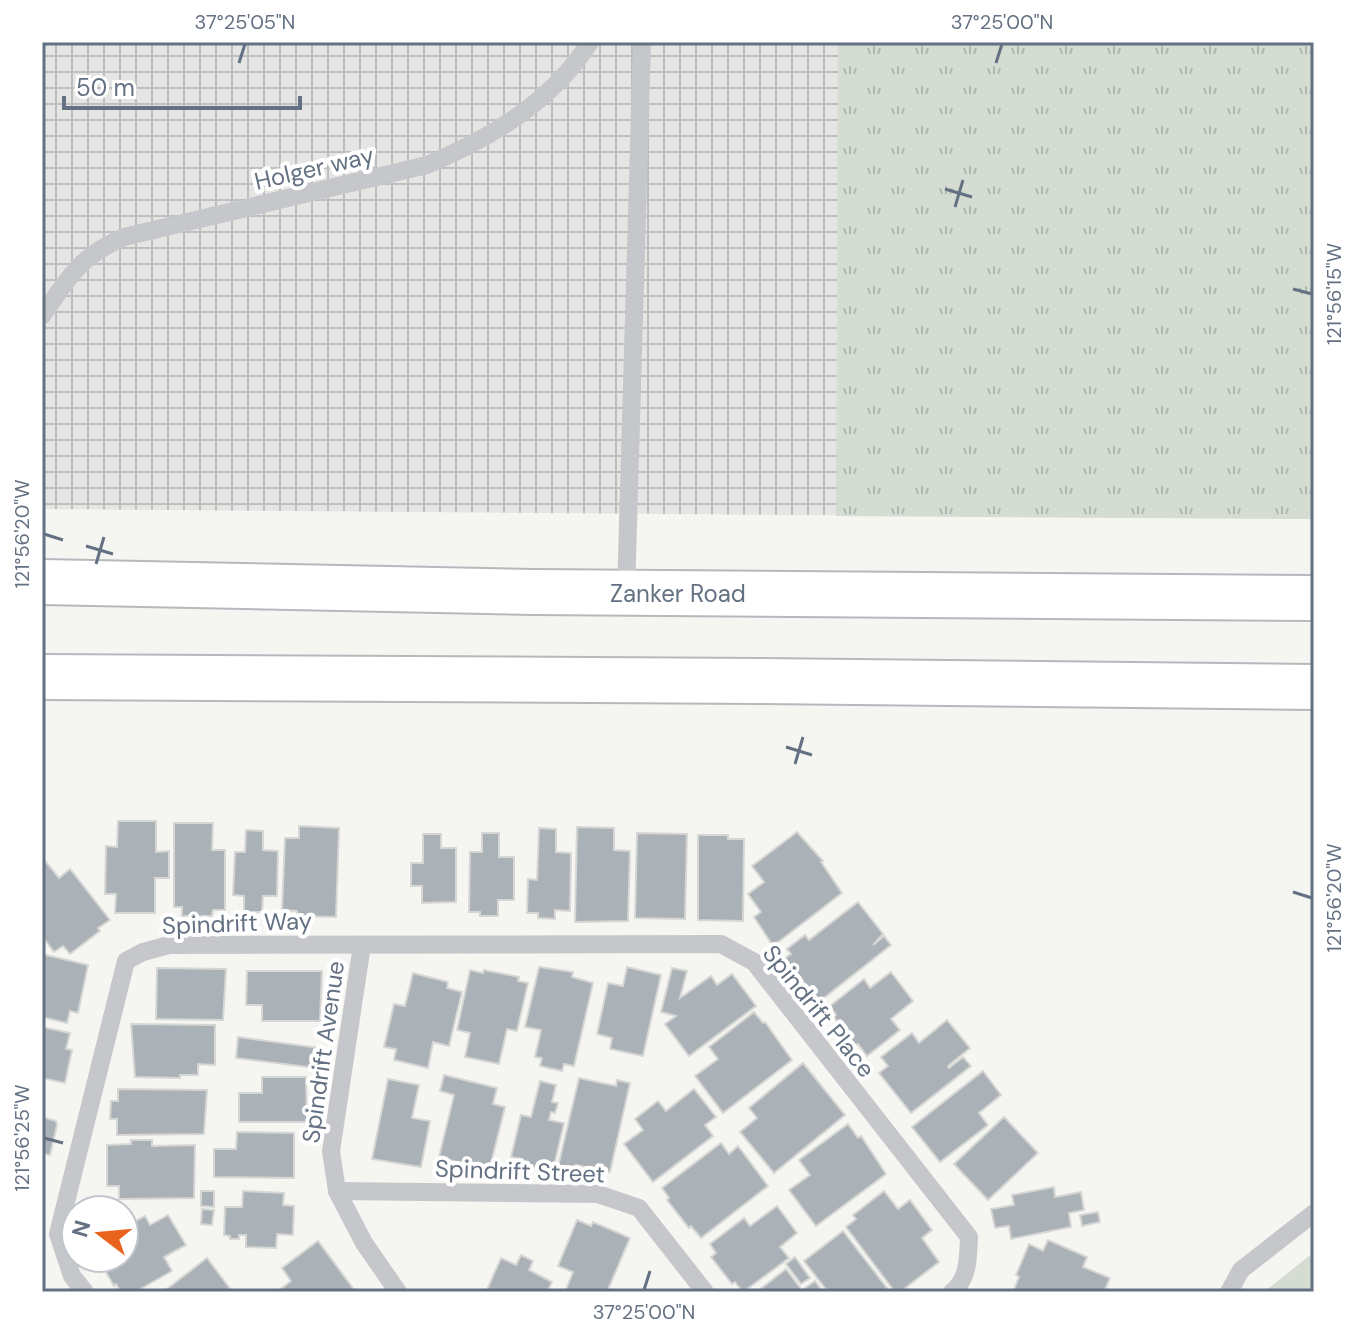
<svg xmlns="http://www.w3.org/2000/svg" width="1356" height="1334" font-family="'DM Sans',sans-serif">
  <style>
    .industrial { fill: url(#industrial-grid) }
    .grass { fill: url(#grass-tufts) }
    .park { fill: #d5dcd2 }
    .building { fill: #aab1b7; stroke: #d6d6d4; stroke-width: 2 }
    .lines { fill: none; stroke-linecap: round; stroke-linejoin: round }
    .primary-casing { stroke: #b5b8bd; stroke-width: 48 }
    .service { stroke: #c5c7cb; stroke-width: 18 }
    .primary { stroke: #fff; stroke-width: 44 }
    .ticks { fill: none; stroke: #637183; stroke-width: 3 }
    .labels { text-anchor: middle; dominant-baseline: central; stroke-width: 8; stroke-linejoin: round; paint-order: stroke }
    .street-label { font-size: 24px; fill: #637183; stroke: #fff }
    .neatline { fill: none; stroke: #637183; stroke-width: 3 }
    .ticks-label { font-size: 20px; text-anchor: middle; fill: #637183 }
  </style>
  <defs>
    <pattern id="industrial-grid" width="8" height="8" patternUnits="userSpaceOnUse" patternTransform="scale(2)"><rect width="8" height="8" fill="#e5e6e4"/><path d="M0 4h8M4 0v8" fill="none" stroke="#bdbfbe"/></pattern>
    <pattern id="grass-tufts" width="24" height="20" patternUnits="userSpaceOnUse" patternTransform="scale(2)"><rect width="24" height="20" fill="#d5dcd2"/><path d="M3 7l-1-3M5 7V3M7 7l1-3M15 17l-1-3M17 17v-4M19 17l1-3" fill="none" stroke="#b0b7b0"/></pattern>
  </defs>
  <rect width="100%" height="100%" fill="#f5f5f1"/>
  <path class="industrial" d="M42 42H1314V519L42 509Z"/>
  <path class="grass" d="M838 42H1314V519L836 516Z"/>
  <path class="park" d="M1314 1252V1292H1264Z"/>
  <g class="building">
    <path d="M118 821H156V852L169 851V878H155V913H115L116 894H105L106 846 117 847Z"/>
    <path d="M174 823H213L212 850H225V910H213L212 916H182V907H174Z"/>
    <path d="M299 826 339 828 336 917 297 916V911L282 910 285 838H299Z"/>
    <path d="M577 827 614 828V850L630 851 628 921 575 922Z"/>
    <path d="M539 828 556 829V852L571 853 570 911 555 910V919L538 918V913H527L528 879 537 880Z"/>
    <path d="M246 830 263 831V850L278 851 277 896H263L262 912H244V896L233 895 235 852H245Z"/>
    <path d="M797 832 823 861 821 862 842 893 773 946 754 917 761 912 748 894 764 882 752 866Z"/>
    <path d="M482 833H499V857H514V900H498V916H480V912H469L470 852H482Z"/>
    <path d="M637 833 687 834 685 919 635 918Z"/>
    <path d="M423 834H441V848H456V902L422 903V886H411V863H423Z"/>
    <path d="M698 835H728V839H744L743 921 698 920Z"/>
    <path d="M42 857 59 878 70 869 110 920 98 928 100 931 70 954 63 946 54 952 42 936Z"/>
    <path d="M858 902 883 934 873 945 884 936 891 945 820 1001 784 959 791 954 787 949 805 935 809 940Z"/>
    <path d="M42 954 88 965 78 1013 70 1011 67 1023 42 1017Z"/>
    <path d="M539 967 573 972 572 977 593 983 574 1066 564 1064 562 1071 540 1066 542 1058 535 1057 541 1030 525 1027Z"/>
    <path d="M627 967 661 975 643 1056 610 1049 612 1038 597 1034 608 983 623 986Z"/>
    <path d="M157 968 226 969 223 1020 156 1019Z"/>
    <path d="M672 968 687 971 680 998 711 976 717 985 732 974 756 1006 689 1056 665 1024 676 1016 661 1012Z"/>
    <path d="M470 970 483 973 484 970 519 977 518 981 528 983 517 1031 507 1029 499 1064 465 1057 470 1033 457 1030Z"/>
    <path d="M247 971H322L320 1021H262V1005H246Z"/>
    <path d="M891 972 913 1001 891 1019 900 1030 867 1056 858 1044 855 1045 834 1017 836 1015 830 1006 864 979 870 988Z"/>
    <path d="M413 973 448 982 447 988 462 992 449 1046 433 1042 428 1068 394 1060 396 1049 384 1047 394 1004 405 1006Z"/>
    <path d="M754 1012 763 1023 765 1022 792 1060 723 1113 695 1076 718 1059 709 1047Z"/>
    <path d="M947 1020 970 1048 948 1066 949 1068 963 1057 971 1066 911 1113 879 1073 888 1066 881 1057 912 1033 919 1043Z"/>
    <path d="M131 1024 215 1025V1065L198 1064V1075H180V1078L135 1077Z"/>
    <path d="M42 1027 70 1033 66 1049 72 1050 65 1083 42 1078Z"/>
    <path d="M238 1037 320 1048 316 1068 236 1058Z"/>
    <path d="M803 1063 845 1115 774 1173 740 1132 757 1118 749 1108Z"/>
    <path d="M983 1071 1001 1095 979 1113 988 1125 940 1162 912 1127Z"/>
    <path d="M444 1075 497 1088 493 1104 505 1107 489 1171 439 1157 454 1095 440 1091Z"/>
    <path d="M262 1077H306L307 1122H239V1093H262Z"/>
    <path d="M579 1078 616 1086 617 1080 630 1083 610 1172 576 1165 575 1170 558 1167Z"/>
    <path d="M388 1079 419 1085 412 1118 430 1121 421 1167 372 1159Z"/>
    <path d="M540 1081 556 1085 552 1102 558 1103 555 1113 551 1112 549 1120 564 1123 553 1170 521 1166 522 1159 511 1157 521 1115 531 1117Z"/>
    <path d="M118 1089 207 1090 204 1134 117 1135V1119H110L111 1101H118Z"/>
    <path d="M694 1089 716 1117 705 1125 713 1136 653 1182 624 1144 643 1130 635 1119 658 1101 666 1111Z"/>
    <path d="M42 1117 56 1121 57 1125 50 1155 42 1153Z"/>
    <path d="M1004 1117 1038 1153 988 1200 954 1164Z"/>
    <path d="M848 1124 858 1138 861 1136 886 1174 816 1226 789 1190 810 1175 799 1160Z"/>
    <path d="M237 1132 294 1133V1178L214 1177V1149H236Z"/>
    <path d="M131 1140H152V1146L195 1145 194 1198 119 1199V1186H107V1145L131 1144Z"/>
    <path d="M721 1143 729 1154 738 1146 768 1186 701 1238 691 1226 689 1228 667 1200 669 1198 662 1188Z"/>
    <path d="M1054 1187 1055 1197 1081 1192 1084 1210 1069 1213 1071 1227 1011 1239 1009 1226 995 1228 991 1209 1014 1205 1012 1195Z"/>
    <path d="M201 1191H214V1207L201 1206Z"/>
    <path d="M243 1191 284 1193 283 1205 294 1206 293 1235 277 1234 276 1248 246 1247V1235H239V1239H230V1236L224 1235 225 1207H242Z"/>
    <path d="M884 1191 898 1209 910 1200 932 1230 922 1238 939 1262 900 1292H895L846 1227 856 1219 853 1215Z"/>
    <path d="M777 1206 797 1233 780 1247 789 1258 743 1292 735 1282 732 1284 711 1257 716 1253 710 1244 744 1218 750 1226Z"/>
    <path d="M202 1209 214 1210 212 1225 201 1224Z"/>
    <path d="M1098 1212 1100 1222 1082 1226 1080 1215Z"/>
    <path d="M168 1215 186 1245 164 1257 172 1271 135 1292H121L116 1284 114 1286 98 1258H124V1227L145 1216 150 1225Z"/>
    <path d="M577 1220 591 1226 593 1222 630 1238 607 1292H565L573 1272 558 1266Z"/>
    <path d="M843 1231 890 1292H828L804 1261Z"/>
    <path d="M1048 1240 1087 1257 1083 1267 1110 1278 1104 1292H1013L1019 1277 1016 1275 1029 1244 1043 1251Z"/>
    <path d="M318 1241 355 1291 277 1292 291 1281 282 1268Z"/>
    <path d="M521 1255 533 1261 529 1270 552 1282 547 1292H486L501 1258 516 1265Z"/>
    <path d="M795 1257 810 1278 801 1284 786 1264Z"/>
    <path d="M207 1258 231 1290 228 1292H163Z"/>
    <path d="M786 1269 802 1290 815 1281 823 1292H760L759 1290Z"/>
  </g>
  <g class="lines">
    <g class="primary-casing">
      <g id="primary">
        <path d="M42 582 534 592 1314 598"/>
        <path d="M42 677 760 681 1314 687"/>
      </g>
    </g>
    <g class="service">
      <path d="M42 316C69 277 79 257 124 237L427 165C490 138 552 102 590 42"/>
      <path d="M626 593 642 42"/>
      <path d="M362 945 331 1151 337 1191 364 1243 398 1292"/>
      <path d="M337 1191 598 1194 639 1208 705 1292"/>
      <path d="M85 1292 72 1276 58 1234 126 961 143 952 169 945 721 944 754 962 969 1237C968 1257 969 1279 952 1292"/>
      <path d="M1229 1292 1241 1270 1314 1213"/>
    </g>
    <use href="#primary" class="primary"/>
  </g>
  <path class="ticks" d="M239 63 245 44M996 63 1002 44M945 189 972 197M955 207 963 180M1293 289 1312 294M44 534 63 540M86 546 113 554M96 564 104 537M786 747 812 755M795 764 803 737M1293 892 1312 898M44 1138 63 1143M644 1290 650 1271"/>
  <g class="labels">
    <g class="street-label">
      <text transform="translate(314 168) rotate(-13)">Holger way</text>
      <text x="678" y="593">Zanker Road</text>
      <text transform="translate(237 923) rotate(-2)">Spindrift Way</text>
      <text transform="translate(819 1011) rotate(51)">Spindrift Place</text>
      <text transform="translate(323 1052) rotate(-82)">Spindrift Avenue</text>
      <text transform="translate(520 1171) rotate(2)">Spindrift Street</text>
    </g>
  </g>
  <rect width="1356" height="1334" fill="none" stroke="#ffffff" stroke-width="88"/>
  <g transform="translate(100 1234) rotate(286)"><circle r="38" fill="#ffffff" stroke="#c1c6cd" stroke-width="2"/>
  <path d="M0-6L14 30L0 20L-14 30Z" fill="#ea631c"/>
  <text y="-12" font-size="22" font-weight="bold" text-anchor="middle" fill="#637183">N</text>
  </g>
  <path d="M64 96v12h236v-12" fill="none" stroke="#637183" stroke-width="4"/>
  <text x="76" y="96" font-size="24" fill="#637183" stroke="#ffffff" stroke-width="6" paint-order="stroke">50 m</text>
  <rect x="44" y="44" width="1268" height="1246" class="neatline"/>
  <g class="ticks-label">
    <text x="245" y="29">37°25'05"N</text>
    <text x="1002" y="29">37°25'00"N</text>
    <text transform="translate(1334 294) rotate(-90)" y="7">121°56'15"W</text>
    <text transform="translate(22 534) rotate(-90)" y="7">121°56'20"W</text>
    <text transform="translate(1334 898) rotate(-90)" y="7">121°56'20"W</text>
    <text transform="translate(22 1138) rotate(-90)" y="7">121°56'25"W</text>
    <text x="644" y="1319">37°25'00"N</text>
  </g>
</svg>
